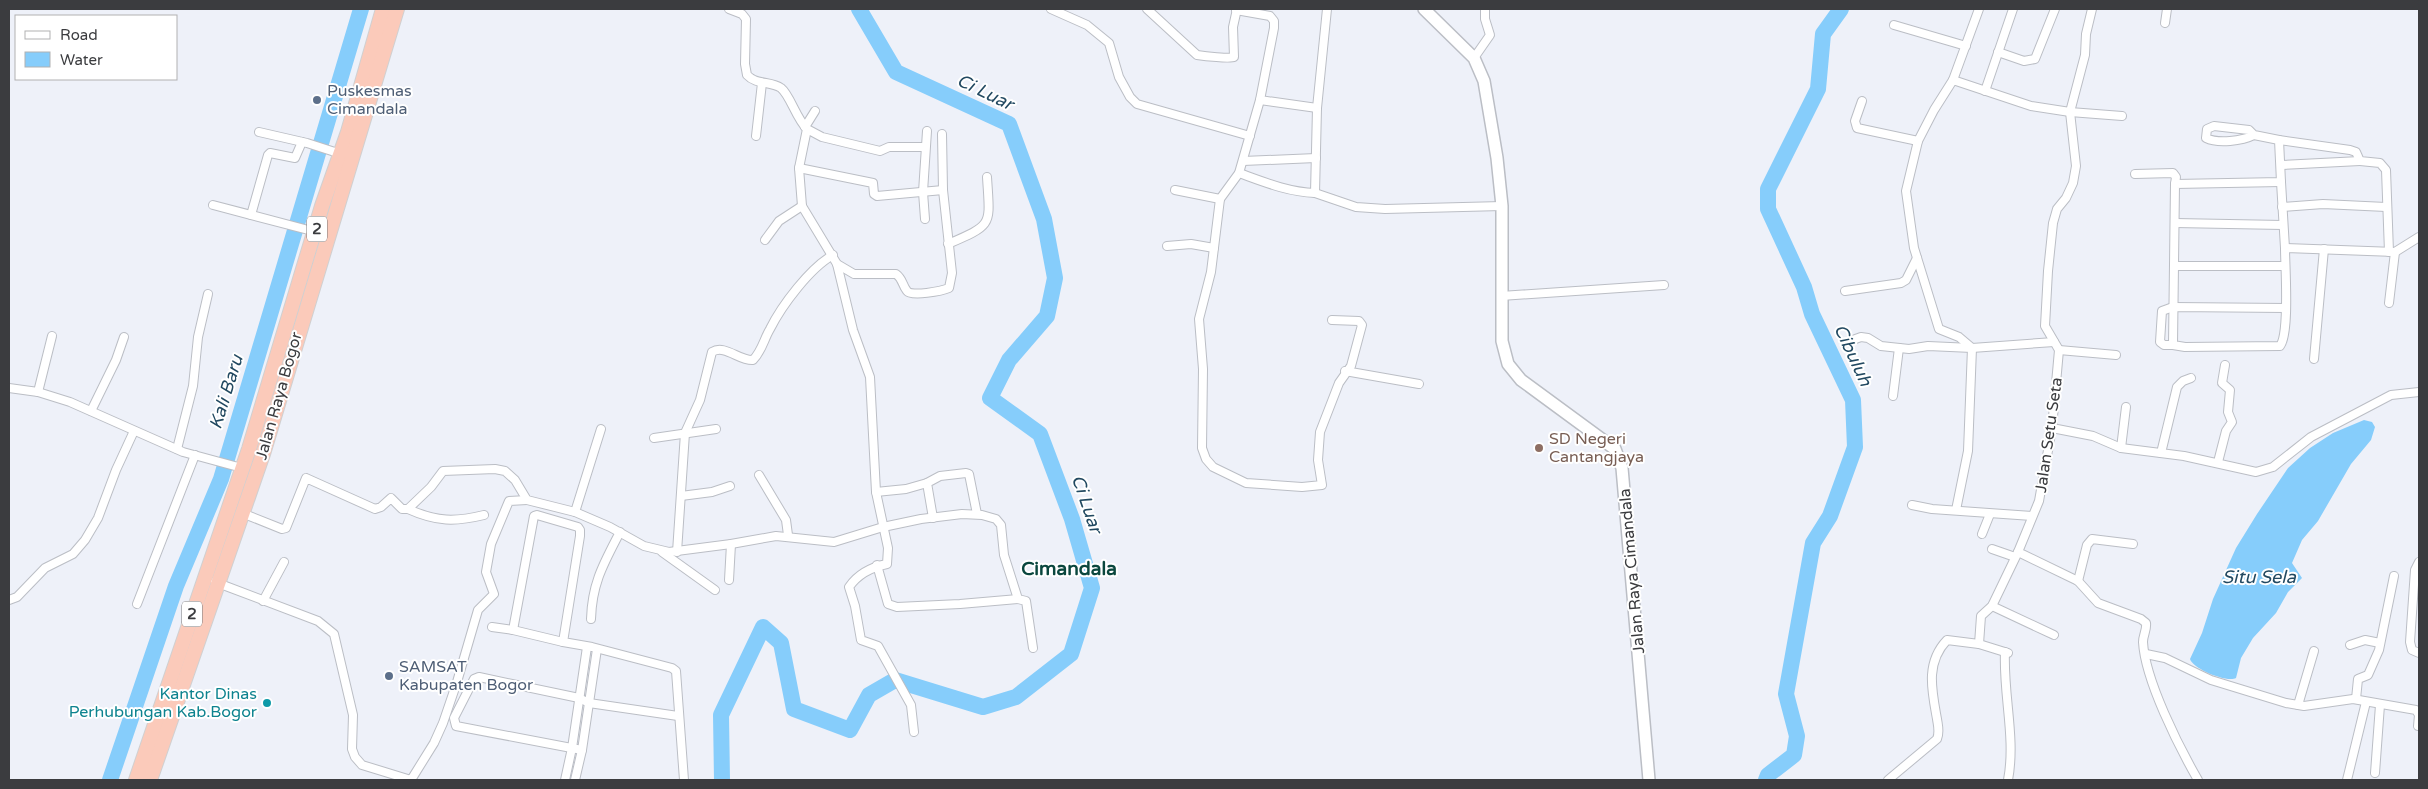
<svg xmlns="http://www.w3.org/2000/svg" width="2428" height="789" font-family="'Varela Round',sans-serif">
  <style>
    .water { fill: #86cdfb }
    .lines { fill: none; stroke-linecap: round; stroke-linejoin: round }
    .river { stroke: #86cdfb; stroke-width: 16 }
    .street-casing { stroke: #bbbec5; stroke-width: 10 }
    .secondary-casing { stroke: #bbbec5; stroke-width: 14 }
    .highway-casing { stroke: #d0d0d1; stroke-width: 16 }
    .street { stroke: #fff; stroke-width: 8 }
    .secondary { stroke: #fff; stroke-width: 11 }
    .highway { stroke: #fbcaba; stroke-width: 14 }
    .service-dot { fill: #5c6f8a; stroke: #fff; stroke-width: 2 }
    .education-dot { fill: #8d6e63; stroke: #fff; stroke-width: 2 }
    .culture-dot { fill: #0f9aa8; stroke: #fff; stroke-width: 2 }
    .labels { text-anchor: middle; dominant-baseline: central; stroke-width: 4; stroke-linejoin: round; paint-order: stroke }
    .shield { fill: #fff; stroke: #767679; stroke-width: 1 }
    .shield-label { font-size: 15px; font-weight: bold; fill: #3b3c3f }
    .service-label { font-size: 16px; fill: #4e5e75; stroke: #fff; text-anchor: start }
    .street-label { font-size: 16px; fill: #3b3c3f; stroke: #fff }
    .education-label { font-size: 16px; fill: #785e54; stroke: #fff; text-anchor: start }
    .culture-label { font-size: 16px; fill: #0d838f; stroke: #fff; text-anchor: end }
    .water-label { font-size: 18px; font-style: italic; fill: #224961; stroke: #fff }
    .quarter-label { font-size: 19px; font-weight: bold; fill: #0a473e; stroke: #fff }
  </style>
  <rect width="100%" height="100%" fill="#eef1f9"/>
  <path class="water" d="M2364 420 2372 422 2375 427 2371 440 2351 464 2318 521 2302 540 2292 563 2302 578 2288 592 2276 613 2253 638 2241 658 2236 678C2227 683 2193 669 2190 659L2202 633 2213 599 2236 548 2257 514 2288 468 2310 448 2333 433Z"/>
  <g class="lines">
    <g class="river">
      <path d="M110 780 176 586 221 479 361 9"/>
      <path d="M722 780 721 715 763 627 781 643 794 709 850 730 869 695 895 680 983 707 1016 697 1071 654 1092 588 1072 519 1040 434 990 398 1009 360 1047 316 1055 278 1044 219 1009 124 896 72 859 9"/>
      <path d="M1766 780 1768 775 1794 755 1797 736 1786 694 1813 543 1830 516 1855 447 1853 400 1812 314 1804 287 1768 209V189L1818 89 1823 34 1841 9"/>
    </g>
    <g class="street-casing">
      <g id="street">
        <path d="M729 9 742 14 746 19 745 64 747 75C756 85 771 81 781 88 790 95 796 118 807 129L799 168 802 206 837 264 853 330 870 377 876 492 888 548 887 564C872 567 858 574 849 587L855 606 861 640 878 646 911 705 914 732"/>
        <path d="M1051 9 1087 25 1109 43 1119 77 1130 97 1137 104 1250 136"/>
        <path d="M1147 9 1197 55C1204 56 1230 59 1234 57L1233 27 1237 9"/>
        <path d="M1327 9 1317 108 1315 193 1356 207 1385 209 1502 206"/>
        <path d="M2092 9 2086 34 2085 55 2070 112 2076 166 2073 183 2066 198 2057 209 2053 223 2048 271 2045 326 2059 350 2052 428 2039 501 2018 552 2078 581 2098 603 2141 619 2146 623C2147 630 2143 635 2143 642 2145 680 2179 747 2198 780"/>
        <path d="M1236 10 1270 16 1274 21V28L1260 100 1239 173 1220 199 1211 272 1199 319 1203 369 1202 448 1206 459 1213 467 1246 483 1302 487 1322 485 1318 460 1320 432 1339 383 1351 366 1362 325 1359 321 1332 320"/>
        <path d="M2165 23 2167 9"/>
        <path d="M1894 25 1966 46"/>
        <path d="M1998 52 2024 61 2035 59 2055 9"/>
        <path d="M1474 58 1490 35 1485 19V9"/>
        <path d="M1953 80 1979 9"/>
        <path d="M1985 91 2013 9"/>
        <path d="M1260 100 1317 108"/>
        <path d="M1862 101 1855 121 1857 128 1918 141"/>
        <path d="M805 127 815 111"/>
        <path d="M807 129 822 137 880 151 889 147H925"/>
        <path d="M259 132 307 143 341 154"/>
        <path d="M2254 135C2242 141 2218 144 2206 138L2207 129 2214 126 2249 130 2254 135 2279 140 2281 182 2175 184 2173 345 2185 347 2280 346C2290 333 2285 267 2285 248L2395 252 2419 237"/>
        <path d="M756 136 762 83"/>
        <path d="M2279 140 2350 150 2356 152 2360 161 2380 163 2386 170 2389 252"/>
        <path d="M1243 161 1316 158"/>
        <path d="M2281 165 2360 161"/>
        <path d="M799 168 873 183 874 194 877 196 943 190"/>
        <path d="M1239 173C1264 182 1288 192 1315 193"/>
        <path d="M2135 174 2173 173 2176 177 2175 184"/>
        <path d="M2281 182 2285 248"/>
        <path d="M1175 190 1220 199"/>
        <path d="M213 205 316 232"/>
        <path d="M2282 207 2323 204 2386 207"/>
        <path d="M251 215 268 155 270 153 295 158 302 142"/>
        <path d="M925 219 923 192 927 131"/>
        <path d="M2175 223 2283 225"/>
        <path d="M765 240 779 221 802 206"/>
        <path d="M948 244C994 224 990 226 987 177"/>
        <path d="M1167 246 1191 244 1214 248"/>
        <path d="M837 264 854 274H896C903 279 902 285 907 291 911 297 942 291 949 288L952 273 943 190 942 134"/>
        <path d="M2175 266H2285"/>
        <path d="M1845 291 1901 283 1906 280 1917 258"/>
        <path d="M1501 296 1664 285"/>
        <path d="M2389 303 2395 252"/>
        <path d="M1850 341 1861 337 1868 338 1881 346 1909 349 1928 346 1972 348 2054 342"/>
        <path d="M2173 345H2164L2160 342 2162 311 2173 307 2286 308"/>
        <path d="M2059 350 2116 355"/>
        <path d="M2314 359 2324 249"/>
        <path d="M1345 371 1419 384"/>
        <path d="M9 388 38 392 70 402 183 452 242 468"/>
        <path d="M38 392 52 336"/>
        <path d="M1893 396 1899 348"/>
        <path d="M91 411 116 360 124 337"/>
        <path d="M2052 428 2093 436 2121 448 2184 456 2256 472 2273 467 2311 437 2391 395 2419 392"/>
        <path d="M654 438 716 429"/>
        <path d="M2121 448 2126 407"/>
        <path d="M177 449 193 386 198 337 208 294"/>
        <path d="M2161 453 2177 387 2183 381 2191 378"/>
        <path d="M2218 462 2226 431 2232 422 2228 412 2230 390 2222 383 2225 365"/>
        <path d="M759 475 786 520 788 535"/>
        <path d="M876 492 906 489 927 483"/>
        <path d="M681 496 712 492 730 486"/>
        <path d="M1912 505 1932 509 2032 516"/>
        <path d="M408 509C437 522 455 522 484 515"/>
        <path d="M1956 510 1968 451 1972 348 1959 337 1939 329 1914 248 1906 191 1918 141 1934 110 1953 80 2031 106 2070 112 2122 116"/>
        <path d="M575 512 601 429"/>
        <path d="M242 513 282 529 286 528 306 478 375 509 381 507 391 498 402 509H408L431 487 443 471 495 469 505 471 515 480 527 500 575 512 610 527 644 546 669 552 731 544 776 536 834 542 883 527 921 519 962 514 982 515 996 519 1001 525 1004 555 1018 599 1026 601 1033 648"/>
        <path d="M933 518 927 483 940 476 966 473 969 474 977 514"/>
        <path d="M1982 534 1990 514"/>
        <path d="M1992 549 2015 557"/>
        <path d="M662 552 715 590"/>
        <path d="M677 552 685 433 700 400 712 352C725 344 739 361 753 360 762 351 764 339 770 329 782 305 810 268 833 255"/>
        <path d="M2419 562 2415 570 2410 642 2412 650 2419 653"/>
        <path d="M877 565 888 604 897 607 960 604 1018 599"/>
        <path d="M729 580 731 544"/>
        <path d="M2078 581 2087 545 2092 539 2133 544"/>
        <path d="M215 582 318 621 334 634 353 715 352 749 355 757 362 765 411 780 434 743 443 723 457 682 478 610 494 594 486 572 491 544 509 501 527 500"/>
        <path d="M9 600 17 597 45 568 73 554 85 540 98 518 116 470 134 431"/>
        <path d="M263 601 284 562"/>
        <path d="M137 604 195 455"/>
        <path d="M1992 606 2054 635"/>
        <path d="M591 619C592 583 604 563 620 532"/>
        <path d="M492 627 513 630 563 642"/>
        <path d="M513 630 534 516 537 515 578 527 580 530V536L563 642 592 647 672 668 676 671 684 780"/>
        <path d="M1979 644 2008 653"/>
        <path d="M2350 645 2365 640 2380 643"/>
        <path d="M2005 652C2003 695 2016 738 2008 780"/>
        <path d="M2146 654 2165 658 2211 680 2286 703 2304 706 2353 699 2416 710 2419 715 2418 726"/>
        <path d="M2356 699 2358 679 2368 675 2379 650 2394 576"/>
        <path d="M2298 705 2314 651"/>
        <path d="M582 750 456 726 454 718 474 679 479 677 579 698 589 703 678 716"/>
        <path d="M2375 773 2380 705"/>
        <path d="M565 780 572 748 587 647"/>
        <path d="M575 780 582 750 597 649"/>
        <path d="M1888 780 1937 739C1940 732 1938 726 1937 719 1932 691 1925 663 1947 640L1979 644 1981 616 1992 606 2018 552"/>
        <path d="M2347 780 2366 702"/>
      </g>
    </g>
    <g class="secondary-casing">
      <path id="secondary" d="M1424 9 1474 58 1484 81 1497 158 1502 206V341L1508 364 1521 380 1615 449 1622 468 1649 780"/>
    </g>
    <g class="highway-casing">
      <g id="highway">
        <path d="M136 780 249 449 322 206 348 132 383 9"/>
        <path d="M150 780 263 454 397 9"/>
      </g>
    </g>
    <use href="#street" class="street"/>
    <use href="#secondary" class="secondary"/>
    <use href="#highway" class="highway"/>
  </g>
  <g class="service-dot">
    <circle cx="317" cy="100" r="5"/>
    <circle cx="389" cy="676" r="5"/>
  </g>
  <circle class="education-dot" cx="1539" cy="448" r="5"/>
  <circle class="culture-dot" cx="267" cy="703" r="5"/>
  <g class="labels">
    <g class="shield">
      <rect x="307" y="216.5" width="20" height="25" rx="4"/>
      <rect x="182" y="601.5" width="20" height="25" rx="4"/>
    </g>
    <g class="shield-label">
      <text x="317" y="229">2</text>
      <text x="192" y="614">2</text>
    </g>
    <g class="service-label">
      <text x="327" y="91">Puskesmas<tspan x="327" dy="18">Cimandala</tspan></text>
      <text x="399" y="667">SAMSAT<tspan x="399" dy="18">Kabupaten Bogor</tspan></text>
    </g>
    <g class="street-label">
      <text transform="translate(279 396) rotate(-74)">Jalan Raya Bogor</text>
      <text transform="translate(2049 435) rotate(-82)">Jalan Setu Seta</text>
      <text transform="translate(1632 571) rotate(-95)">Jalan Raya Cimandala</text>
    </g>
    <g class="education-label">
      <text x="1549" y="439">SD Negeri<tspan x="1549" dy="18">Cantangjaya</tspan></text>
    </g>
    <g class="culture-label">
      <text x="257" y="694">Kantor Dinas<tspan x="257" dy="18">Perhubungan Kab.Bogor</tspan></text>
    </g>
    <g class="water-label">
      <text transform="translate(985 92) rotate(26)">Ci Luar</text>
      <text transform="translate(1853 355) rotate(65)">Cibuluh</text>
      <text transform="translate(226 392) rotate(-73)">Kali Baru</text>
      <text transform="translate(1087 504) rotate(71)">Ci Luar</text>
      <text x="2259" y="577">Situ Sela</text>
    </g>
    <g class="quarter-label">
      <text x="1069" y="569">Cimandala</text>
    </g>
  </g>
  <rect width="2428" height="789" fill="none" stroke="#3b3c3f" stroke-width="20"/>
  <rect x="15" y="15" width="162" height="65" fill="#ffffff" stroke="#b1b1b2"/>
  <rect x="25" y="31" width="25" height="8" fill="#ffffff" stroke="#b1b1b2"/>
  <text x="60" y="40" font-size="15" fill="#3b3c3f">Road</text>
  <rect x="25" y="52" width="25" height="15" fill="#86cdfb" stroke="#b1b1b2"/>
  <text x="60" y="65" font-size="15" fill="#3b3c3f">Water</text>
</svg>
